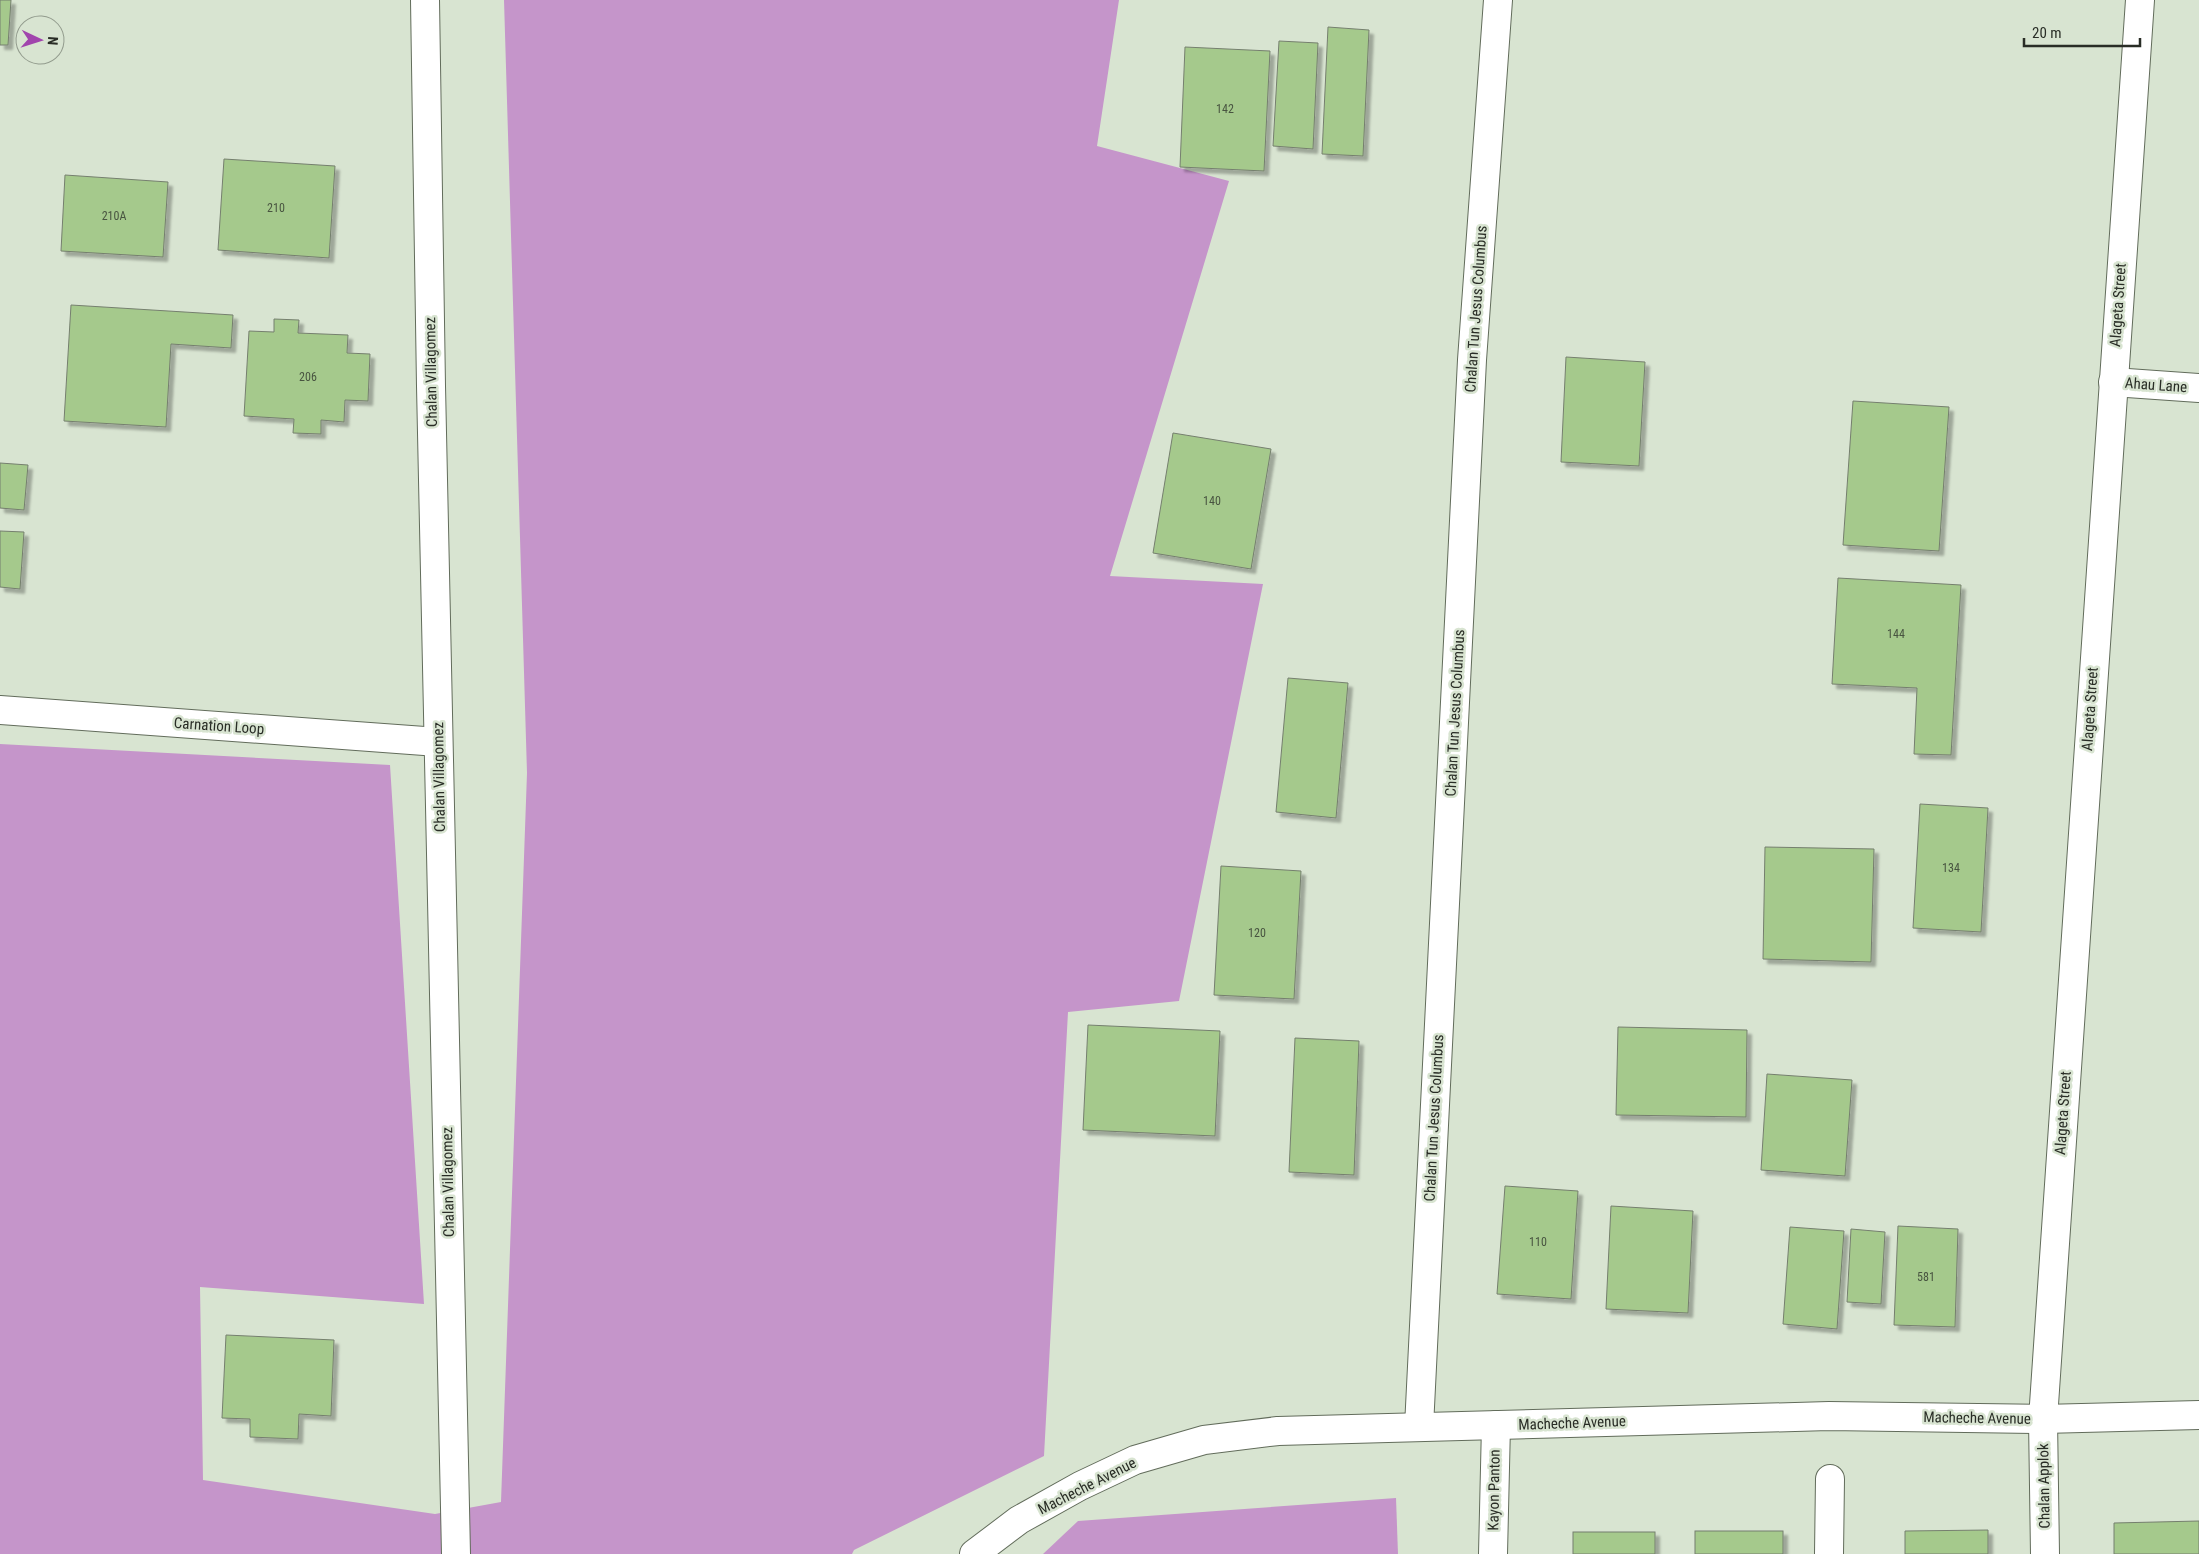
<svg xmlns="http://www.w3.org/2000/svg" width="2199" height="1554" font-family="'Roboto Condensed',sans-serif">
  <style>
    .forest { fill: #c595ca }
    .building { fill: #a5c98c; stroke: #757f6e; filter: url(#shadow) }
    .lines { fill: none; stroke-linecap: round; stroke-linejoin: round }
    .minor-casing { stroke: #626c5b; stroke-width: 30 }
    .secondary-casing { stroke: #626c5b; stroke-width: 30 }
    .minor { stroke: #fff; stroke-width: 28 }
    .secondary { stroke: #fff; stroke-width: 28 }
    .labels { text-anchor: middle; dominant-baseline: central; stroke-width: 5; stroke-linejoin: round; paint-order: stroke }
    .number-label { font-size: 12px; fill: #485440 }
    .street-label { font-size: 15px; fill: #292d26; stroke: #d8e4d1 }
  </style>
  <defs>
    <filter id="shadow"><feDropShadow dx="4.5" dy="4.5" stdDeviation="1" flood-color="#0004"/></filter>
  </defs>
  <rect width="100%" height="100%" fill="#d8e4d1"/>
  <g class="forest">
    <path d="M504 0H1119L1097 146 1229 181 1110 576 1263 584 1179 1001 1068 1012 1044 1456 854 1550 852 1554H0V744L390 765 424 1304 200 1287 203 1480 435 1514 501 1502 527 773Z"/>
    <path d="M1396 1498 1398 1554H1043L1078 1521Z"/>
  </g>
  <g class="building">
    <path d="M0 0H11L8 45H0Z"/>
    <path d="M1328 27 1369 30 1363 156 1322 154Z"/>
    <path d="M1279 41 1318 43 1313 149 1273 146Z"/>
    <path d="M1185 47 1270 51 1264 171 1180 167Z"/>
    <path d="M224 159 335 166 329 258 218 250Z"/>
    <path d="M65 175 168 182 163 257 61 251Z"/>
    <path d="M71 305 233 315 231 348 171 344 166 427 64 421Z"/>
    <path d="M274 319 299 320 298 333 348 335 347 353 370 354 368 401 345 400 344 422 321 420V434L293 433 294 419 244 416 249 331 274 332Z"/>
    <path d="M1566 357 1645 362 1639 466 1561 462Z"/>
    <path d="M1853 401 1949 407 1939 551 1843 545Z"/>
    <path d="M1173 433 1271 449 1251 569 1153 553Z"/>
    <path d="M0 463 28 465 24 510 0 508Z"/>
    <path d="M0 531 24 532 20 589 0 587Z"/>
    <path d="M1838 578 1961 585 1951 755 1914 754 1917 688 1832 684Z"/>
    <path d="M1288 678 1348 683 1336 818 1276 812Z"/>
    <path d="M1920 804 1988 808 1981 932 1913 928Z"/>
    <path d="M1765 847 1874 849 1871 962 1763 959Z"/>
    <path d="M1221 866 1301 871 1294 999 1214 995Z"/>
    <path d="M1088 1025 1220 1031 1215 1136 1083 1130Z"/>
    <path d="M1618 1027 1747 1030 1746 1117 1616 1115Z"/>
    <path d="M1295 1038 1359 1041 1354 1175 1289 1172Z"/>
    <path d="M1767 1074 1852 1080 1845 1176 1761 1170Z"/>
    <path d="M1505 1186 1578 1191 1571 1299 1497 1294Z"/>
    <path d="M1611 1206 1693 1211 1688 1313 1606 1309Z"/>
    <path d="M1898 1226 1958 1229 1955 1327 1894 1325Z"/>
    <path d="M1790 1227 1844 1231 1837 1329 1783 1324Z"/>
    <path d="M1851 1229 1885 1232 1881 1304 1847 1302Z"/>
    <path d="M226 1335 334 1340 331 1416 299 1414 298 1439 250 1437V1419L222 1418Z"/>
    <path d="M2199 1521V1554H2114V1523Z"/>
    <path d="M1988 1530V1554H1905V1531Z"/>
    <rect x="1695" y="1531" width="88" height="23"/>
    <rect x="1573" y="1532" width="82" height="22"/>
  </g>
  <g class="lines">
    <g class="minor-casing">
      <g id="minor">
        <path d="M425 0 431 386 456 1554"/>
        <path d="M2113 382 2199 388"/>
        <path d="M0 710 438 742"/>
        <path d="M2043 1419 2045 1554"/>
        <path d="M1419 1427 1472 360 1498 0"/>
        <path d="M1493 1554 1496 1425"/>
        <path d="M1829 1554 1830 1479"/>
      </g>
    </g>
    <g class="secondary-casing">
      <g id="secondary">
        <path d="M2043 1419 2140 0"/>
        <path d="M974 1554 1019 1520 1080 1486 1135 1460 1204 1440 1278 1431 1829 1416 2043 1419 2199 1415"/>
      </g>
    </g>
    <use href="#minor" class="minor"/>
    <use href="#secondary" class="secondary"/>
  </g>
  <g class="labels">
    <g class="number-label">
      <text x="1225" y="109">142</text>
      <text x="276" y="208">210</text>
      <text x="114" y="216">210A</text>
      <text x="308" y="377">206</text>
      <text x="1212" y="501">140</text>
      <text x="1896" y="634">144</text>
      <text x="1951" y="868">134</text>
      <text x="1257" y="933">120</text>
      <text x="1538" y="1242">110</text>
      <text x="1926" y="1277">581</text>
    </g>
    <g class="street-label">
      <text transform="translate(2118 305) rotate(-86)">Alageta Street</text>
      <text transform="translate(1476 309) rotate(-86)">Chalan Tun Jesus Columbus</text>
      <text transform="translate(431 372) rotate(-91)">Chalan Villagomez</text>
      <text transform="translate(2156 385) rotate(4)">Ahau Lane</text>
      <text transform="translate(2090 709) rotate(-86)">Alageta Street</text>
      <text transform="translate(1455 713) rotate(-87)">Chalan Tun Jesus Columbus</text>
      <text transform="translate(219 726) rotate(4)">Carnation Loop</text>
      <text transform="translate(439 777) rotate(-91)">Chalan Villagomez</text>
      <text transform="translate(2063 1113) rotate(-86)">Alageta Street</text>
      <text transform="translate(1434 1118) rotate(-87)">Chalan Tun Jesus Columbus</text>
      <text transform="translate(448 1182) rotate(-91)">Chalan Villagomez</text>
      <text transform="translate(1977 1418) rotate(1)">Macheche Avenue</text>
      <text transform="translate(1572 1423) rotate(-2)">Macheche Avenue</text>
      <text transform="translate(1087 1486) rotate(-27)">Macheche Avenue</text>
      <text transform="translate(2044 1486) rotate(-91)">Chalan Applok</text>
      <text transform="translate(1494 1490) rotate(-89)">Kayon Panton</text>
    </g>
  </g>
  <g transform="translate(40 40) rotate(94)"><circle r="24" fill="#d8e4d1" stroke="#929b8d"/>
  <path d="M0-4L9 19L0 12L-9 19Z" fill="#a144ad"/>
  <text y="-8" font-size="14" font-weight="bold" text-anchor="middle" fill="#292d26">N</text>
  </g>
  <path d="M2024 38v8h116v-8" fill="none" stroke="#292d26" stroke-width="2.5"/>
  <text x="2032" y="38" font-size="15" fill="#292d26" stroke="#d8e4d1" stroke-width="4" paint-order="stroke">20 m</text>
</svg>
